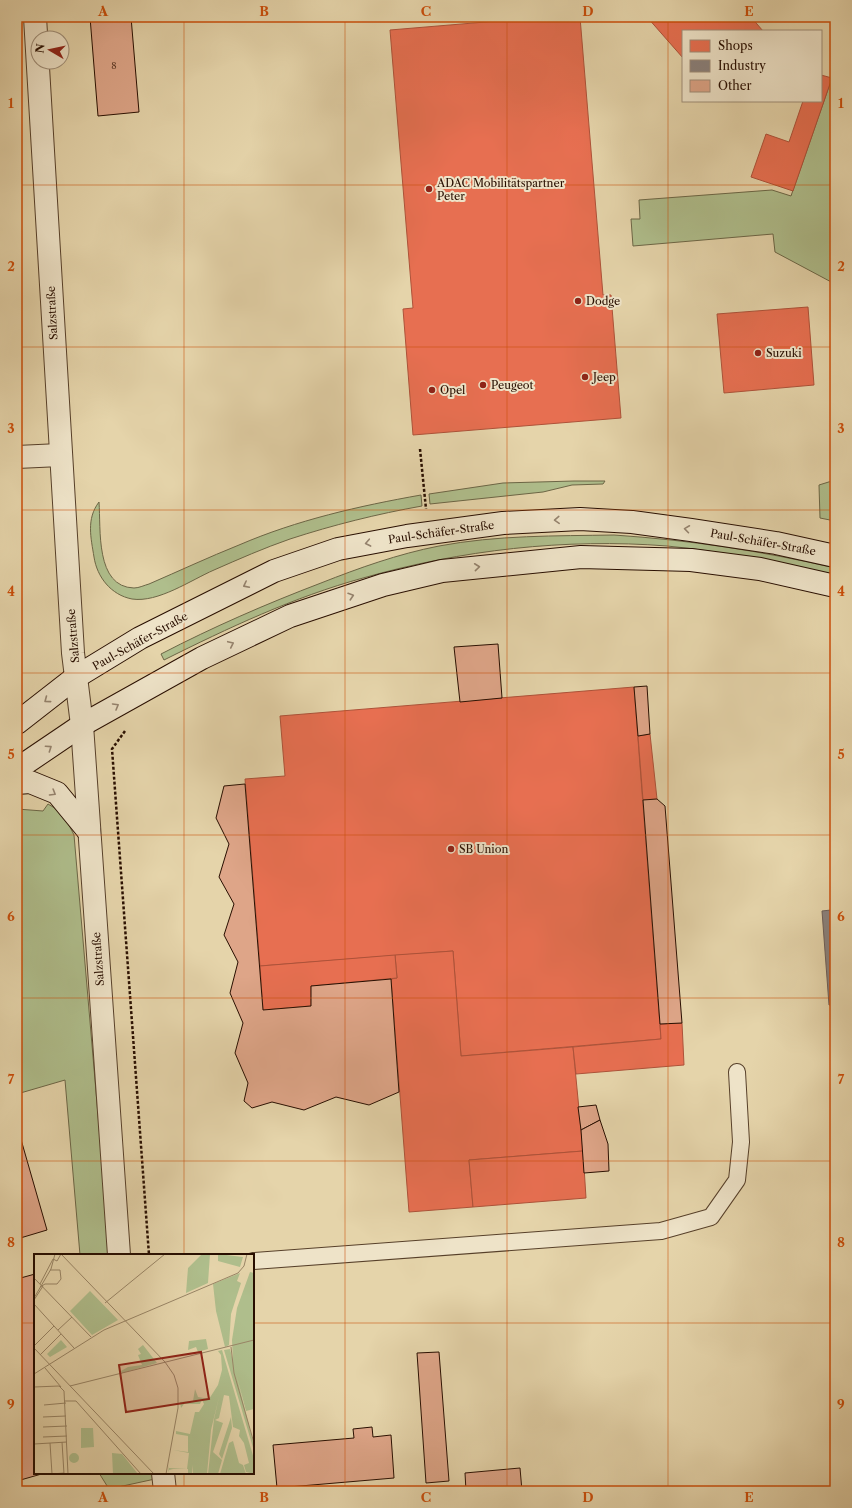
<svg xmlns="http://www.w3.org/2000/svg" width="852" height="1508" font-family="'Libre Caslon Text',serif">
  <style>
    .green { fill: #afbe8c; stroke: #6c6646 }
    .shops { fill: #e76f51; stroke: #ae5239 }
    .industry { fill: #8a817c; stroke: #6d5e57 }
    .building { fill: #dea588; stroke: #280e00 }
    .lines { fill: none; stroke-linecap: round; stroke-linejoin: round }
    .service-casing { stroke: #57402a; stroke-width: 18 }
    .minor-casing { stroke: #57402a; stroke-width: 24 }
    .secondary-casing { stroke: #280e00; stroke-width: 24 }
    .path { stroke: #280e00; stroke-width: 2.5; stroke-dasharray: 3 2; stroke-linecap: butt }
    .service { stroke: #eee3c8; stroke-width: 16 }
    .minor { stroke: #eee3c8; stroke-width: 22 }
    .secondary { stroke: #eee3c8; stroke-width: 22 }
    .oneway { stroke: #95836e }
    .grid { fill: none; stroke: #cb4e0a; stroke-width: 1; stroke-opacity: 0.55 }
    .poi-dot { fill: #8f2418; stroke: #eee3c8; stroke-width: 1.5 }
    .labels { text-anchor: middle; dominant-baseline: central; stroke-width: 4; stroke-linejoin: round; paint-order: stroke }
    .number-label { font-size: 9px; fill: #563422 }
    .poi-label { font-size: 11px; fill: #280e00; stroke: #eee3c8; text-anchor: start }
    .street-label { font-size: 11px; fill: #280e00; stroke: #eee3c8 }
    .inset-road { fill: none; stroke: #998566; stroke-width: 1 }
    .view { fill: #8f2418; fill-opacity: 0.15; stroke: #8f2418; stroke-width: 2 }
    .inset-edge { fill: none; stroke: #280e00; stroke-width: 2 }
    .neatline { fill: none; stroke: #cb4e0a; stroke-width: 1.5 }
    .grid-label { font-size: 13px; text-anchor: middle; font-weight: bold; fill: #cb4e0a }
  </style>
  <rect width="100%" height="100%" fill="#e5d4aa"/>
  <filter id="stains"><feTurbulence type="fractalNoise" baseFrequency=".005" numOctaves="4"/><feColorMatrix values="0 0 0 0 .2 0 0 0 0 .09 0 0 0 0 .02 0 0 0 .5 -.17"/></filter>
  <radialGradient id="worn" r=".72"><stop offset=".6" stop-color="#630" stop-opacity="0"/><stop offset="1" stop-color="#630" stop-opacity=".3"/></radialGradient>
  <g class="green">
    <path d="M835 69V284L775 252 773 234 633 246 631 219H640L639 200 772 190 791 196Z"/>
    <path d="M835 480V521L820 518 819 485Z"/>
    <path d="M574 481H605L603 484 572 485 543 492 430 504 429 494 503 483Z"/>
    <path d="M421 495 422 506C377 514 333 525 290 539 264 548 239 559 214 570 191 580 158 603 132 599 111 595 97 577 94 557 91 538 86 519 99 502 101 529 95 587 134 588 139 588 145 585 149 584 179 571 209 557 239 545 297 520 359 506 421 495Z"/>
    <path d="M614 535C689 540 762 551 835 568V575C779 564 723 551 667 546 565 538 461 550 363 578 294 597 228 628 164 660L161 654C213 627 266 604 321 583 359 568 398 554 439 546 497 535 556 536 614 535Z"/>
    <path d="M48 804 63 813 74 835 110 1255H80L65 1080 17 1094V809L43 811Z"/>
    <path d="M99 1473H154L155 1479 109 1489Z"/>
  </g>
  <g class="shops">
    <path d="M545 17H580L603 295H611L621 418 413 435 403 309 413 308 390 30Z"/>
    <path d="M647 17H751L763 31H683V58Z"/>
    <path d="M821 75 832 78 793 191 751 177 766 134 789 142 803 101H821Z"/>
    <path d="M808 307 814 385 724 393 717 314Z"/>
    <path d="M634 687 661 1039 461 1056 453 951 260 966 245 779 285 776 280 716Z"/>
    <path d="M650 734 657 799 643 800 638 736Z"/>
    <path d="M453 951 461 1056 573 1047 583 1151 469 1160 473 1207 409 1212 391 979 397 978 395 955Z"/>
    <path d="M395 955 397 978 311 986V1006L263 1010 260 966Z"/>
    <path d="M682 1023 684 1065 576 1074 573 1047 661 1039 660 1024Z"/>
    <path d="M583 1151 586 1198 473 1207 469 1160Z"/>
  </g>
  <path class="industry" d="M831 910H835V1005H829L822 911Z"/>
  <g class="building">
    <path d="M90 17H131L139 112 98 116Z"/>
    <path d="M498 644 502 698 460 702 454 647Z"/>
    <path d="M647 686 650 734 638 736 634 687Z"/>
    <path d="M245 784 263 1010 311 1006V986L391 979 399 1092 369 1105 336 1097 304 1110 272 1102 252 1108 244 1101 248 1083 235 1053 243 1023 230 993 238 962 224 935 234 904 219 877 229 844 216 818 224 786Z"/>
    <path d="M657 799 665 806 682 1023 660 1024 643 800Z"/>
    <path d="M596 1105 600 1120 581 1130 578 1107Z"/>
    <path d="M600 1120 608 1144 609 1171 584 1173 581 1130Z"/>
    <path d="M20 1136 47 1230 17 1239V1137Z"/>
    <path d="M35 1274V1473H45L17 1481V1279Z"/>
    <path d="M439 1352 449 1481 426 1483 417 1353Z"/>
    <path d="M372 1427 373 1437 391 1435 394 1478 277 1488 273 1445 354 1438 353 1429Z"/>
    <path d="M520 1468 522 1491H466L465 1473Z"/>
  </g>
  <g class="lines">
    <g class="service-casing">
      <path id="service" d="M253 1261 661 1231 711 1217 737 1180 741 1142 737 1072"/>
    </g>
    <g class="minor-casing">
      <g id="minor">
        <path d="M35 17 73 653 82 725 119 1255"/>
        <path d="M17 457 60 455"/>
        <path d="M163 1473 165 1491"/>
      </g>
    </g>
    <g class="secondary-casing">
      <g id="secondary">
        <path d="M17 723 76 677 140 638 274 571 338 549 407 536 503 523 580 519 632 522 691 530 776 543 835 556"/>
        <path d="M17 769 82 725 202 658 290 616 383 585 442 571 581 557 691 560 760 569 835 586"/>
        <path d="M17 783 30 782 57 793 89 832"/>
      </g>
    </g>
    <g class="path">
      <path d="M420 449 426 509"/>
      <path d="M125 731 112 749 149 1255"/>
    </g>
    <use href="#service" class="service"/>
    <use href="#minor" class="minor"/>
    <use href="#secondary" class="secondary"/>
  </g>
  <defs><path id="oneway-chevron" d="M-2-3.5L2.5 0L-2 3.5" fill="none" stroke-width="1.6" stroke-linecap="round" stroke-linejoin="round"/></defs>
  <g class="oneway">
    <use href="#oneway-chevron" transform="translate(557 520) rotate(177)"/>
    <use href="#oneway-chevron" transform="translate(687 529) rotate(-172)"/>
    <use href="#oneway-chevron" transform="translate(368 543) rotate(169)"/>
    <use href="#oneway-chevron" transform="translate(477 567) rotate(-6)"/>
    <use href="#oneway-chevron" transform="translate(246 585) rotate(153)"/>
    <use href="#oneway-chevron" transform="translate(351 596) rotate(-18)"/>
    <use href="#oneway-chevron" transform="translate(231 644) rotate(-25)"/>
    <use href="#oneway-chevron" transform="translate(47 700) rotate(143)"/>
    <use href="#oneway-chevron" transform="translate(116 706) rotate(-30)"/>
    <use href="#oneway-chevron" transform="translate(49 748) rotate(-34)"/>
    <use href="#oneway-chevron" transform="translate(53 793) rotate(31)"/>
  </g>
  <path class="grid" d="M184 17V1255M345 17V1491M507 17V1491M668 17V1491M17 185H835M17 347H835M17 510H835M17 673H835M17 835H835M17 998H835M17 1161H835M17 1323H35M253 1323H835M184 1473V1491"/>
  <g class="poi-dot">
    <circle cx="429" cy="189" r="4"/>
    <circle cx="578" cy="301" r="4"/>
    <circle cx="758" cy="353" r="4"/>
    <circle cx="585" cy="377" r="4"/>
    <circle cx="483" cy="385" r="4"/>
    <circle cx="432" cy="390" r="4"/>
    <circle cx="451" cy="849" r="4"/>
  </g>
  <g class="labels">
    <g class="number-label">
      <text x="114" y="65">8</text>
    </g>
    <g class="poi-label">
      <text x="437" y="183">ADAC Mobilitätspartner<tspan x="437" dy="13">Peter</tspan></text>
      <text x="586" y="301">Dodge</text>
      <text x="766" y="353">Suzuki</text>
      <text x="593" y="377">Jeep</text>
      <text x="491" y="385">Peugeot</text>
      <text x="440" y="390">Opel</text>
      <text x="459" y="849">SB Union</text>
    </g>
    <g class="street-label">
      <text transform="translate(52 313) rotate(-93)">Salzstraße</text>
      <text transform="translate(441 532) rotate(-8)">Paul-Schäfer-Straße</text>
      <text transform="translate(763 542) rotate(10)">Paul-Schäfer-Straße</text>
      <text transform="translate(73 636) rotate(-95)">Salzstraße</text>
      <text transform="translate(140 641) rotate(-29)">Paul-Schäfer-Straße</text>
      <text transform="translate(98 959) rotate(-94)">Salzstraße</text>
    </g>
  </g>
  <g transform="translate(34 1254)">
    <rect width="220" height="220" fill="#e5d4aa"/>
    <path d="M168 0H176L174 29 152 39 154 14ZM184 0 209 3 206 13 184 7ZM216 18 220 19V155L212 157 199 108 198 86 203 54ZM206 19 203 27 207 29 197 60 195 91 191 93 182 57 179 30ZM56 37 84 66 58 81 36 57ZM172 85 174 95 164 98 162 93 154 96 155 87ZM27 86 33 93 16 103 13 100ZM109 91 123 109 88 119 87 117 94 113 108 111 104 101 107 100 104 95ZM196 95 220 192V197L190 96ZM188 96 220 205V220L212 218 210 211 215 209 210 189 205 182 206 176 199 173 195 142 190 141 185 164 181 166 189 169 179 198 188 206 184 220H174L180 165 185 143 177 176 173 220H159V211L158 220H154V215H139L135 216 134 219 139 220H134L135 211V214L153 215 155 199 139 196 154 198V182L142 180V177L156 180 161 158H165L170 150 168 146 166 150H150L147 154 146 148 159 147 161 135 164 143 175 145 184 131 188 116 187 101 184 97ZM197 163 198 174 188 205 185 200ZM47 174H59L60 193 47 194ZM199 187 205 209 209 211 212 220H186L195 189ZM35 204a5 5 0 1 1 10 0a5 5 0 1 1-10 0ZM78 199 88 200 104 220H79Z" fill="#afbe8c"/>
    <path class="inset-road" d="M27 0 131 108 140 121 144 134V154L132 220M0 24 57 83M6 30 19 5 23 7 27 0M6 33 11 30H23L27 25 26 16H16M0 44 17 15 21 0M0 46 9 32M71 49 131 0M0 50 40 94M24 76 38 63M0 92 20 72M197 93 200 119 220 189M0 94 120 220M6 101 27 80M11 114 27 133M0 120 70 76 204 19 210 12 213 0M36 132 220 86M0 133 25 132 30 137 34 220M31 147H42L107 220M10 151 32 149M9 163 32 162M9 173 33 172M9 183 33 182M28 188 30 220M16 189 18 220M0 190 33 188M18 220 30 219"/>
    <path class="view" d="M167 98 175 145 92 158 85 111Z"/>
    <rect width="220" height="220" class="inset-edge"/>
  </g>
  <rect width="852" height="1508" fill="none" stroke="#e5d4aa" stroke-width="44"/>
  <rect x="682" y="30" width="140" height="72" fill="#eee3c8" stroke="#9f8e78"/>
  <rect x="690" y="40" width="20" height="12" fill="#e76f51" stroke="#9f8e78"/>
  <text x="718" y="50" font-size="12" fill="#280e00">Shops</text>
  <rect x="690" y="60" width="20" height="12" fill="#8a817c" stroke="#9f8e78"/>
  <text x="718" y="70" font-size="12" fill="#280e00">Industry</text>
  <rect x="690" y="80" width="20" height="12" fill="#dea588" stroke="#9f8e78"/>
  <text x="718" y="90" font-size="12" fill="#280e00">Other</text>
  <g transform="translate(50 50) rotate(279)"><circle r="19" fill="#eee3c8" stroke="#9f8e78"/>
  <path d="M0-3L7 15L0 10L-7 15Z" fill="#8f2418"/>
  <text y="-6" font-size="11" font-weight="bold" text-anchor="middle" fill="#280e00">N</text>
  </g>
  <rect x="22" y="22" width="808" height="1464" class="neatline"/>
  <g class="grid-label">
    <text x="103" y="16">A</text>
    <text x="264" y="16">B</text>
    <text x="426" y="16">C</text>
    <text x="588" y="16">D</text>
    <text x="749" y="16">E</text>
    <text x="11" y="108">1</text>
    <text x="841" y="108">1</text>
    <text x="11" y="271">2</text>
    <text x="841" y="271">2</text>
    <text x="11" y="433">3</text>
    <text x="841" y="433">3</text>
    <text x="11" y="596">4</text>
    <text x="841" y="596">4</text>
    <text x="11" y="759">5</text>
    <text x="841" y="759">5</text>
    <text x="11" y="921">6</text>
    <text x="841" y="921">6</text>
    <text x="11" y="1084">7</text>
    <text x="841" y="1084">7</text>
    <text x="11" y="1247">8</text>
    <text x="841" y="1247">8</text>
    <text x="11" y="1409">9</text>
    <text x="841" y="1409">9</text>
    <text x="103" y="1502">A</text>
    <text x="264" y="1502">B</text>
    <text x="426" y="1502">C</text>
    <text x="588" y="1502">D</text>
    <text x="749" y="1502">E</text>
  </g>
  <rect width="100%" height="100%" filter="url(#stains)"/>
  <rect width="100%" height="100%" fill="url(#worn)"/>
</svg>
